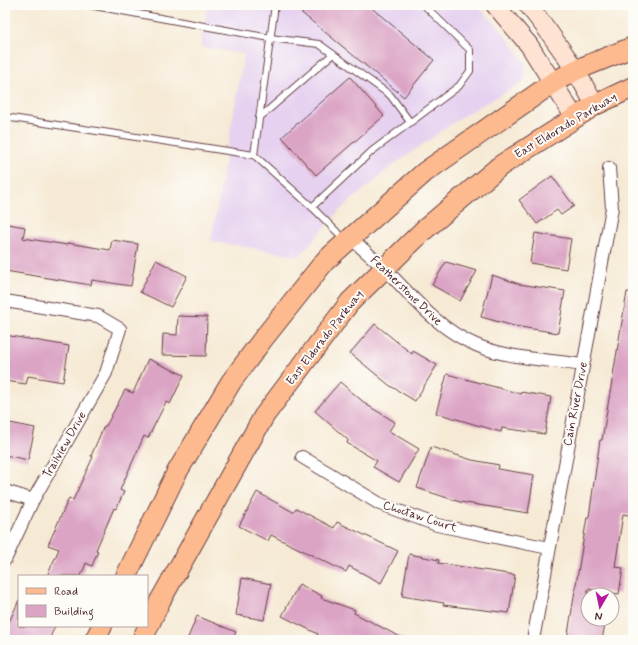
<svg xmlns="http://www.w3.org/2000/svg" width="638" height="645" font-family="Mynerve,sans-serif">
  <style>
    .built { fill: #e6d2f0 }
    .building { fill: #dba4c5 }
    .lines { fill: none; stroke-linecap: round; stroke-linejoin: round }
    .lane-casing { stroke: #643d44; stroke-width: 8 }
    .street-casing { stroke: #643d44; stroke-width: 14 }
    .secondary-casing { stroke: #643d44; stroke-width: 20 }
    .primary-casing { stroke: #643d44; stroke-width: 22 }
    .lane { stroke: #fff; stroke-width: 6 }
    .street { stroke: #fff; stroke-width: 12 }
    .secondary { stroke: #fee3d2; stroke-width: 18 }
    .primary { stroke: #fcba8e; stroke-width: 20 }
    .labels { text-anchor: middle; dominant-baseline: central; stroke-width: 4; stroke-linejoin: round; paint-order: stroke }
    .street-label { font-size: 12px; fill: #4a1f2b; stroke: #fdfcf7 }
  </style>
  <rect width="100%" height="100%" fill="#fdfcf7"/>
  <filter id="ink" filterUnits="userSpaceOnUse"><feTurbulence type="fractalNoise" baseFrequency=".025" numOctaves="2"/><feDisplacementMap in="SourceGraphic" scale="8" xChannelSelector="R" yChannelSelector="G"/><feConvolveMatrix kernelMatrix="1 2 1 2 8 2 1 2 1" color-interpolation-filters="sRGB"/></filter>
  <filter id="wash" filterUnits="userSpaceOnUse"><feTurbulence type="fractalNoise" baseFrequency=".012" numOctaves="4" result="noise"/><feDisplacementMap in="SourceGraphic" scale="16" xChannelSelector="R" yChannelSelector="G"/><feGaussianBlur stdDeviation="0.9" result="paint"/><feColorMatrix in="noise" values="0 0 0 0 0 0 0 0 0 0 0 0 0 0 0 0 0 1.4 0 .05"/><feComposite in="paint" operator="in"/></filter>
  <g filter="url(#wash)">
    <rect width="100%" height="100%" fill="#f6ead5"/>
    <path class="built" d="M207 5H476L497 25 526 63 525 78 523 82 463 116 392 166 340 210 299 256 211 241 244 54 201 47Z"/>
    <g id="blocks">
      <g class="building">
        <path d="M292 5H368L434 60 404 97Z"/>
        <path d="M350 77 384 116 316 175 282 137Z"/>
        <path d="M552 176 574 206 561 215 557 210 537 224 519 200Z"/>
        <path d="M8 224 25 227 23 238 67 245 68 243 110 250 112 240 138 244 131 286 92 280 91 285 5 271V232H7Z"/>
        <path d="M535 233 571 239 566 269 530 263Z"/>
        <path d="M156 260 187 276 171 307 140 292Z"/>
        <path d="M446 262 477 271 460 301 432 285Z"/>
        <path d="M492 275 519 284 565 291 558 333 514 326 481 317Z"/>
        <path d="M627 292H633V516L623 514 615 567 623 568 619 594 588 589V619H606L602 640H567L587 517H589L600 440H602Z"/>
        <path d="M178 316 207 317 206 356 162 355 163 334 177 335Z"/>
        <path d="M375 324 412 354 413 351 437 365 415 401 389 385 350 353Z"/>
        <path d="M5 335 69 346 63 382 28 376 26 384 5 381Z"/>
        <path d="M148 359 184 375 170 404 166 402 148 438 144 436 120 490 124 492 116 509 114 508 96 550 98 551 92 566 86 563 81 576H47L59 549 48 545 69 498 73 500 93 457 91 456 104 426H106L125 390 133 393Z"/>
        <path d="M447 374 521 394V392L551 397 545 434 502 428 501 432 436 413Z"/>
        <path d="M340 382 367 405 395 422 389 431 419 449 399 482 373 467 377 461 347 443 348 440 315 411Z"/>
        <path d="M5 422 35 428 28 460 5 455Z"/>
        <path d="M431 447 472 460 499 465 498 469 534 475 528 513 460 502 417 488Z"/>
        <path d="M257 492 293 512 296 508 334 528 337 522 398 551 381 583 349 566 346 572 271 535 268 541 239 526Z"/>
        <path d="M409 554 439 560 438 563 515 575 509 613 443 605 444 603 402 596Z"/>
        <path d="M242 578 271 584 264 620 236 615Z"/>
        <path d="M299 584 322 596 321 598 355 610 354 613 406 640H316L318 634 282 616Z"/>
        <path d="M19 600V626H55L49 640H5V631Z"/>
        <path d="M197 616 236 632 232 640H187Z"/>
      </g>
    </g>
  </g>
  <g filter="url(#ink)">
    <use href="#blocks" fill-opacity="0" stroke="#643d44" stroke-width="1"/>
    <g class="lines">
      <g class="lane-casing">
        <g id="lane">
          <path d="M89 5 270 38 319 44 390 95 410 122"/>
          <path d="M275 5 254 155 312 207"/>
          <path d="M5 117 254 155"/>
          <path d="M259 118 333 54"/>
          <path d="M345 240 312 207 372 151 459 86 470 71V50L424 5"/>
        </g>
      </g>
      <g class="street-casing">
        <g id="street">
          <path d="M349 237C363 249 377 261 390 274 416 301 440 330 476 345 505 358 551 360 583 365"/>
          <path d="M5 301 98 316 120 329 106 373 33 500 5 560"/>
          <path d="M302 457 380 504 437 525 549 548"/>
          <path d="M5 491 33 500"/>
          <path d="M533 640 612 208 609 168"/>
        </g>
      </g>
      <g class="secondary-casing">
        <g id="secondary">
          <path d="M495 5 529 45 575 118"/>
          <path d="M528 5C554 37 576 69 595 105"/>
        </g>
      </g>
      <g class="primary-casing">
        <g id="primary">
          <path d="M126 576 177 472 231 382 263 339 325 261 425 172 554 82 576 70 633 47"/>
          <path d="M95 640 102 626"/>
          <path d="M142 640 160 601 264 416 350 302 424 230 500 166 595 105 633 87"/>
        </g>
      </g>
      <use href="#lane" class="lane"/>
      <use href="#street" class="street"/>
      <use href="#secondary" class="secondary"/>
      <use href="#primary" class="primary"/>
    </g>
  </g>
  <g class="labels">
    <g class="street-label">
      <text transform="translate(566 126) rotate(-31)">East Eldorado Parkway</text>
      <text transform="translate(406 291) rotate(44)">Featherstone Drive</text>
      <text transform="translate(325 338) rotate(-52)">East Eldorado Parkway</text>
      <text transform="translate(576 404) rotate(-79)">Cain River Drive</text>
      <text transform="translate(65 445) rotate(-60)">Trailview Drive</text>
      <text transform="translate(420 517) rotate(18)">Choctaw Court</text>
    </g>
  </g>
  <rect width="638" height="645" fill="none" stroke="#fdfcf7" stroke-width="20"/>
  <rect x="18" y="575" width="130" height="52" fill="#fdfcf7" stroke="#b5a4a5"/>
  <rect x="26" y="588" width="20" height="6" fill="#fcba8e" stroke="#b5a4a5"/>
  <text x="54" y="595" font-size="12" fill="#4a1f2b">Road</text>
  <rect x="26" y="605" width="20" height="12" fill="#dba4c5" stroke="#b5a4a5"/>
  <text x="54" y="615" font-size="12" fill="#4a1f2b">Building</text>
  <g transform="translate(600 607) rotate(189)"><circle r="19" fill="#fdfcf7" stroke="#b5a4a5"/>
  <path d="M0-3L7 15L0 10L-7 15Z" fill="#b5179e"/>
  <text y="-6" font-size="11" font-weight="bold" text-anchor="middle" fill="#4a1f2b">N</text>
  </g>
</svg>
